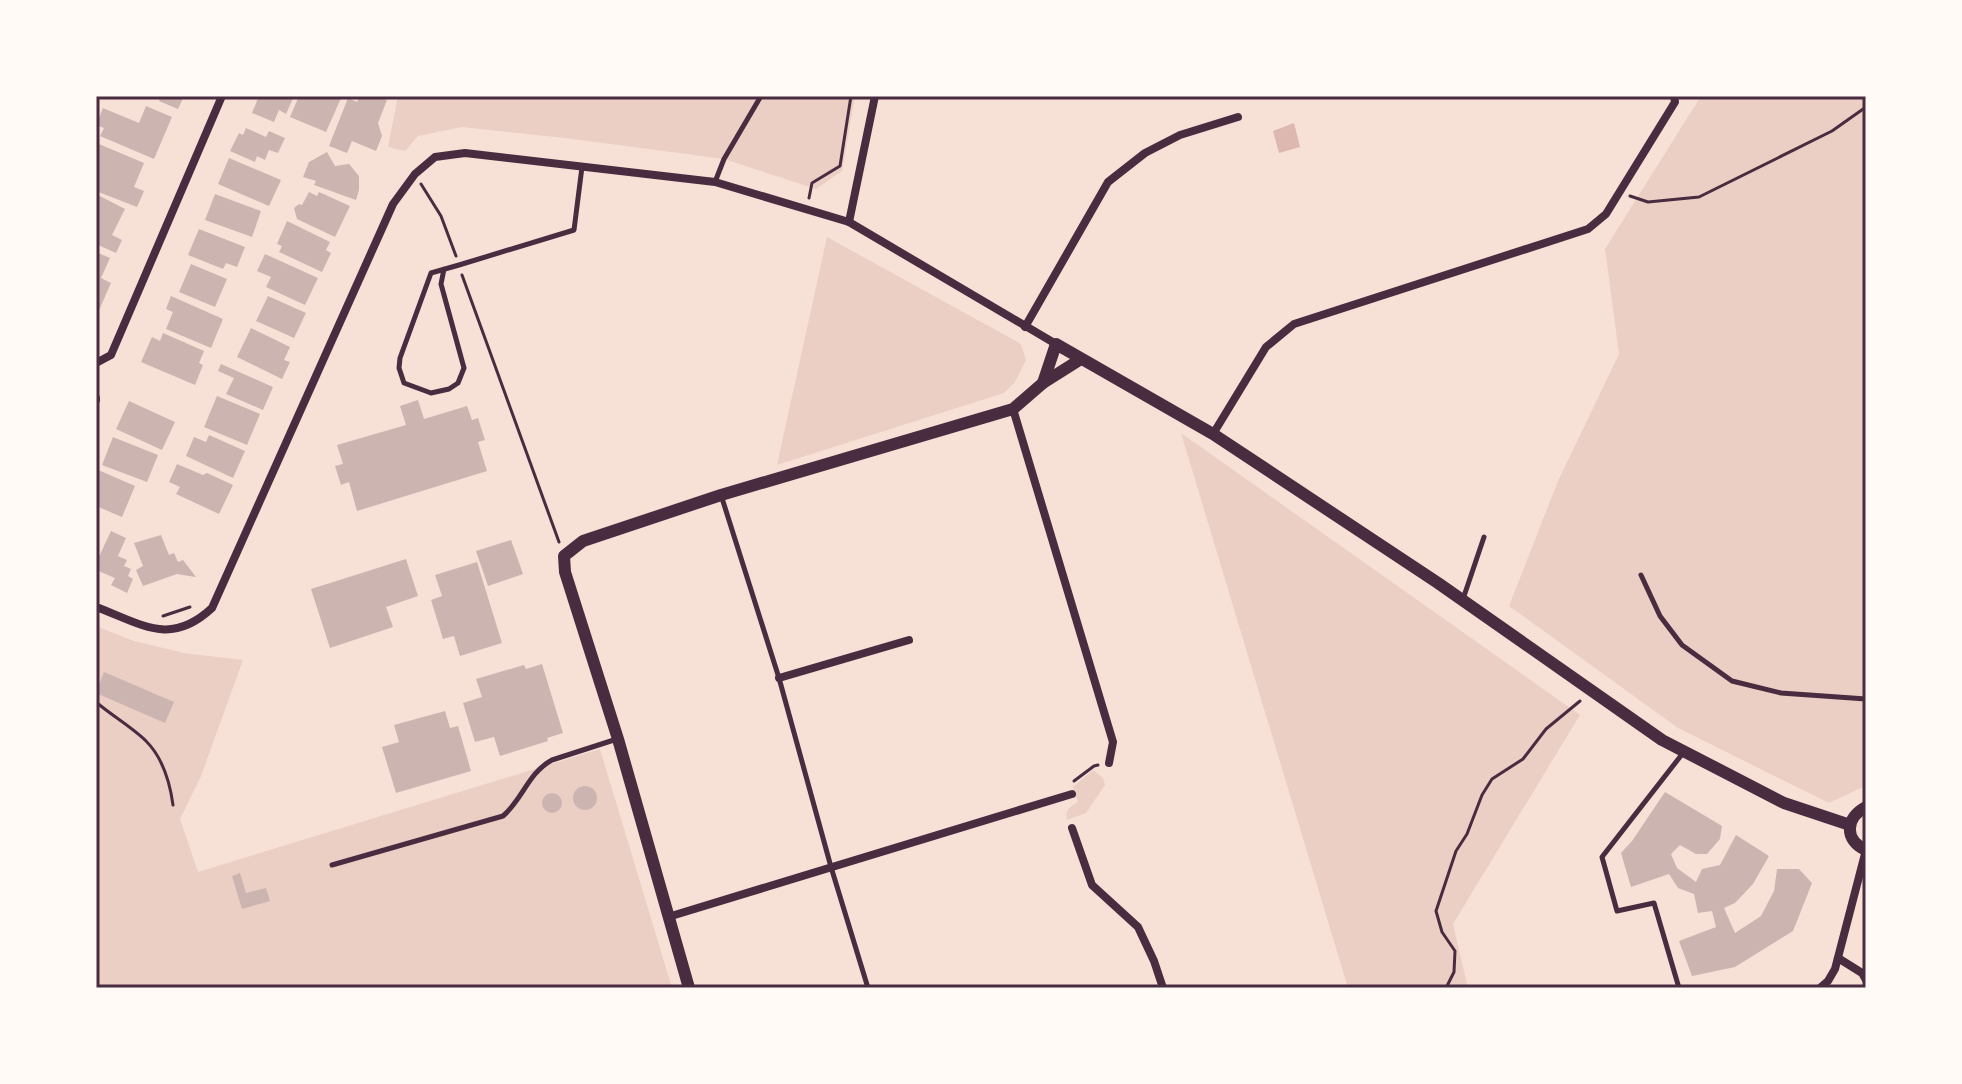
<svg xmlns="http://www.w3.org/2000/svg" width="1962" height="1084" font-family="Figtree,sans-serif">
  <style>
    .green { fill: #ebcfc5 }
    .water { fill: #dcb8b0 }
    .building { fill: #ccb4b1 }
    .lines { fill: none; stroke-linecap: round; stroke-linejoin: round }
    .path { stroke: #4a2c40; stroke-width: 3 }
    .service { stroke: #4a2c40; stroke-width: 5 }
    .minor { stroke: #4a2c40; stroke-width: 8 }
    .tertiary { stroke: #4a2c40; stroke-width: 12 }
    .neatline { fill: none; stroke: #4a2c40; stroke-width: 3 }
  </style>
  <rect width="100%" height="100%" fill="#f7e1d7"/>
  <g class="green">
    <path d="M398 96H855L842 171 816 189 724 159 565 138 462 127 418 136 405 151 388 147Z"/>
    <path d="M1701 96H1866V790L1861 788 1829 803 1678 728 1509 606 1558 481 1619 354 1605 249Z"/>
    <path d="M827 237 1021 344 1026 360 1015 382 1004 393 777 465Z"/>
    <path d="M1181 433 1580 715 1453 924 1468 988H1348Z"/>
    <path d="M96 626 134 641 184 653 243 660 201 776 180 819 198 872 600 749 672 988H96Z"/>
    <path d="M1093 770 1103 778 1105 785 1086 813 1067 820C1065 810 1069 807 1078 802L1073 787Z"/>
  </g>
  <path class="water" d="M1294 123 1300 147 1279 153 1273 131Z"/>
  <g class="building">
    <path d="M161 96H184L178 109 159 101Z"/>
    <path d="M259 96H294L286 114 279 110 274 122 252 113Z"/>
    <path d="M299 96H342L326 132 290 117Z"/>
    <path d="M360 96H377L387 100 378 123 382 136 376 151 352 141 347 153 329 146 348 98 357 102Z"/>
    <path d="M146 106 172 117 154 159 100 136 104 128 96 125 103 108 139 123Z"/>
    <path d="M246 128 266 137 269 131 285 138 278 153 269 150 265 160 257 156 255 162 230 151 239 133 243 135Z"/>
    <path d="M99 144 144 163 134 187 144 191 137 207 96 191V168L99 162 96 161V152Z"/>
    <path d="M327 152 335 166 349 164 359 176V190L356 200 314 185 316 181 303 177 309 162Z"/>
    <path d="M229 158 281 180 269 206 218 184Z"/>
    <path d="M309 192 317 196 319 192 350 206 335 237 297 219 294 208 299 204 302 205Z"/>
    <path d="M96 194 125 209 112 235 122 240 116 253 96 244Z"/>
    <path d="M215 194 261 211 252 237 205 220Z"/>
    <path d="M287 221 330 242 326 250 331 253 322 272 279 252 282 246 277 244Z"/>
    <path d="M199 229 245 247 237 267 226 263 223 269 188 255Z"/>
    <path d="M96 252 110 258 101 278 111 283 96 317Z"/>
    <path d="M265 254 318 278 305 305 266 287 271 277 257 271Z"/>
    <path d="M191 264 227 279 215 307 179 292Z"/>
    <path d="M171 296 223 319 211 348 166 329 173 312 166 309Z"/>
    <path d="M268 296 306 313 294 338 256 321Z"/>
    <path d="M251 328 290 347 284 360 290 362 282 379 237 357Z"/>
    <path d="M163 333 204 351 199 363 203 365 195 385 141 362 152 337 160 341Z"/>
    <path d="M221 364 273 387 263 410 226 394 234 378 218 371Z"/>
    <path d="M217 396 260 414 247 445 204 427Z"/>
    <path d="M418 400 424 419 467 406 472 420 478 418 485 440 478 442 487 471 357 511 349 482 341 485 335 466 343 464 337 445 406 425 400 406Z"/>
    <path d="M129 401 175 422 162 450 116 429Z"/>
    <path d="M209 435 245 451 233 478 186 456 194 437 206 442Z"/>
    <path d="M113 437 158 455 147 482 102 465Z"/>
    <path d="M177 464 203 475 207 473 233 485 219 514 176 494 180 487 169 482Z"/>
    <path d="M96 469 135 486 122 517 96 506Z"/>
    <path d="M111 531 126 538 118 556 127 560 124 566 131 569 128 576 133 579 127 593 111 585 115 578 96 570V563Z"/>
    <path d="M161 535 169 555 174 553 178 562 183 560 196 577 177 574 143 586 136 570 143 566 134 543Z"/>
    <path d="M511 540 523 574 488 586 476 551Z"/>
    <path d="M406 559 418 596 386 607 393 627 330 648 311 589Z"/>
    <path d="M477 562 502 643 460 656 454 636 443 639 431 600 442 596 435 575Z"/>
    <path d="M542 664 563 733 547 738 548 741 500 756 494 737 475 742 463 703 482 697 476 679 524 665 526 669Z"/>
    <path d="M104 672 174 702 165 723 96 693Z"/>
    <path d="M445 711 450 728 458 726 471 771 396 793 382 747 399 742 394 725Z"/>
    <circle cx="585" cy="798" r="12"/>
    <path d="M1665 792 1722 826 1720 839 1707 854H1696L1680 845 1671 854 1677 868 1696 882 1702 869 1720 865 1736 835 1769 856 1753 884 1735 903 1724 908 1735 933 1761 916 1774 891 1777 869H1799L1812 883 1793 931 1735 967 1692 976 1679 941 1716 927 1712 911 1698 913 1694 894 1678 888 1669 874 1631 887 1621 853 1632 841Z"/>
    <circle cx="552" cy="803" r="10"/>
    <path d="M240 873 246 893 266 888 270 901 242 909 232 876Z"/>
  </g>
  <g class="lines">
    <g class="path">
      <path d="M421 184 441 216 456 256"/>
      <path d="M1630 196 1648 202 1699 197 1832 131 1866 107"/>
      <path d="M809 198 812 183 840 166 851 96"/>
      <path d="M462 275 559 542"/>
      <path d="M163 616 190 607"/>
      <path d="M96 702C111 715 133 728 146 741 162 757 170 783 173 805"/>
      <path d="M1074 781 1094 766 1098 765"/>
      <path d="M1446 988 1454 972 1455 951 1442 932 1436 911 1456 851 1467 834 1482 795 1492 779 1523 759 1546 729 1580 701"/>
    </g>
    <g class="service">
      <path d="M715 182 724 159 761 96"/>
      <path d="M444 269 441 284 464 368 458 383 449 389 431 393 404 383 399 368 400 358 431 273 459 265 574 230 582 167"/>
      <path d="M721 495 779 678 831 867 868 988"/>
      <path d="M1641 575 1660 616 1682 645 1732 681 1781 693 1866 699"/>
      <path d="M1463 599 1484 537"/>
      <path d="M332 865 503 816C523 799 528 773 552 760L617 739"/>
      <path d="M1679 988 1654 903 1617 911 1602 857 1683 753"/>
    </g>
    <g class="minor">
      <path d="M849 222 875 96"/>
      <path d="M1025 327 1108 182 1145 153 1180 135 1238 117"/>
      <path d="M96 363 111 355 222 96"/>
      <path d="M96 398V400"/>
      <path d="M1013 409 1113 742 1109 763"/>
      <path d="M1213 434 1266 347 1294 324 1588 229 1606 214 1675 102 1674 96"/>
      <path d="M96 607C142 624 170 647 212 608L393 204 415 174 435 157 465 153 715 182 849 222 1056 344"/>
      <path d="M779 678 909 640"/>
      <path d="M1072 828 1092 885 1138 927 1154 961 1163 988"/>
      <path d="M668 917 1072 794"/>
      <path d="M1838 958 1862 973 1866 980"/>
      <path d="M1820 988 1828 981 1835 969 1866 850"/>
    </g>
    <g class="tertiary">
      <path d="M1043 383 1056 344 1213 434 1438 583 1662 740 1784 803 1850 825"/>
      <path d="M1866 807C1845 818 1844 840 1866 850"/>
      <path d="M689 988 618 739 565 572 564 556 583 541 721 495 1013 409 1043 383 1081 359"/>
    </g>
  </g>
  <rect width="1962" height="1084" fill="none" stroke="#fffaf5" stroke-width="196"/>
  <rect x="98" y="98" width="1766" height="888" class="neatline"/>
</svg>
